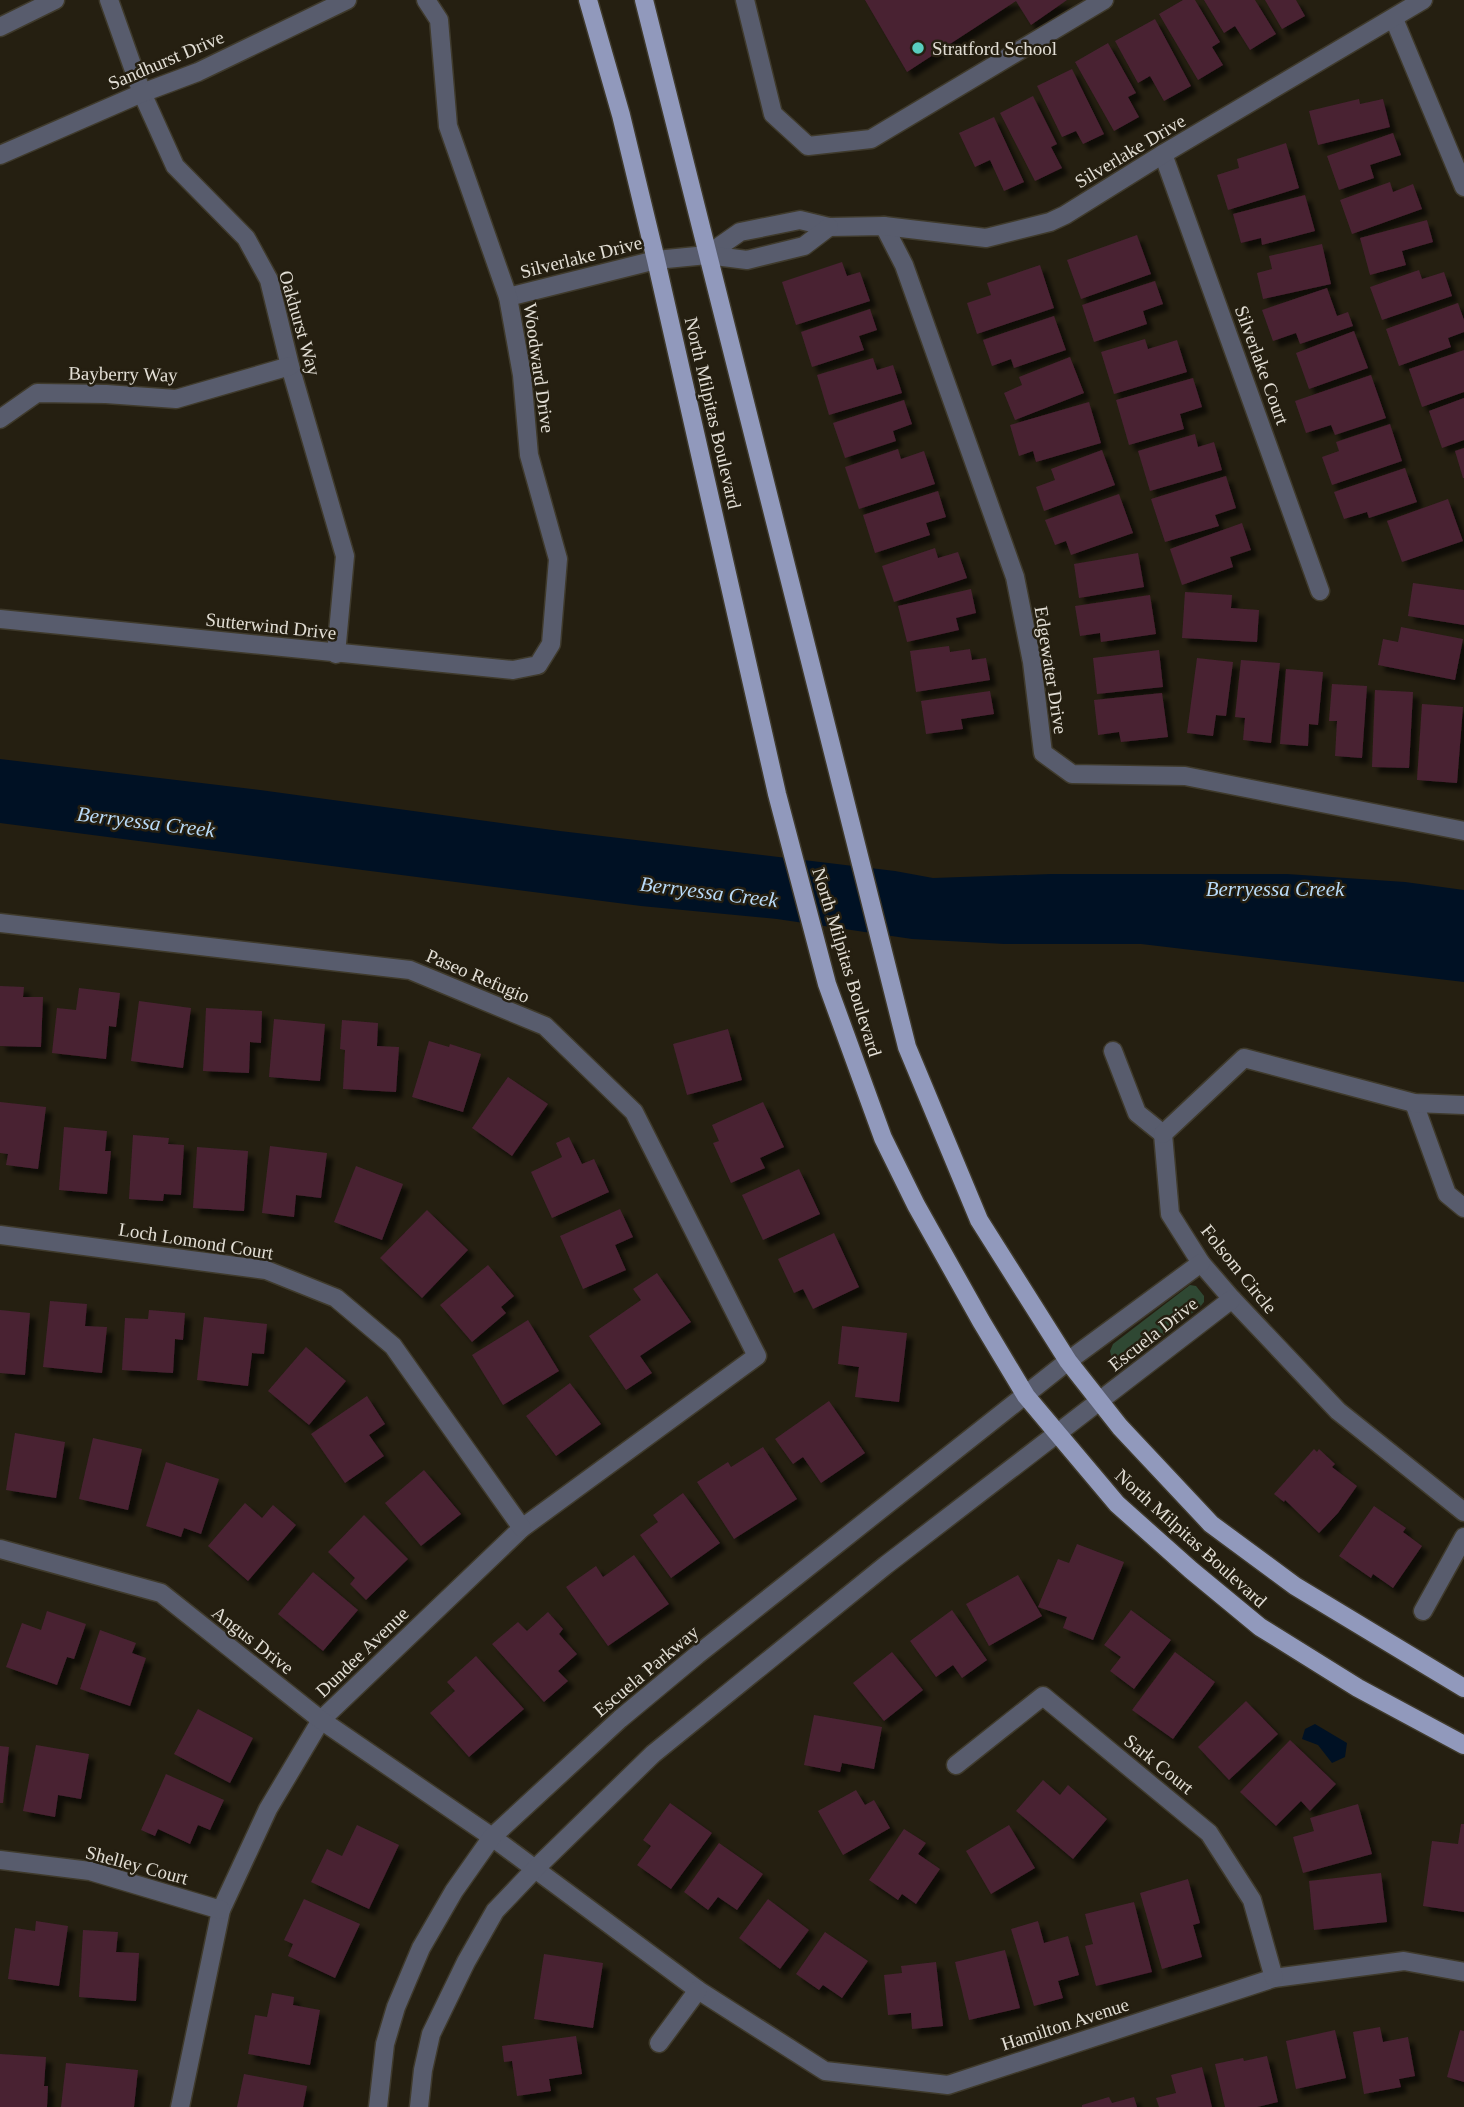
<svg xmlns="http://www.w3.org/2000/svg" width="1464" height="2107" font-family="Georgia,serif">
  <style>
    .green { fill: #2f4833 }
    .water { fill: #001124 }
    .building { fill: #482233; filter: url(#shadow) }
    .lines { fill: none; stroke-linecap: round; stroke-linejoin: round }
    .minor-casing { stroke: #3f3a2c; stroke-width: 21 }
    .major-casing { stroke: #3f3a2c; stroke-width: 21 }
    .minor { stroke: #585c6d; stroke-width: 18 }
    .major { stroke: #9199bc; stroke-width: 18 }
    .poi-dot { fill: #59cebf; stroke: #251f11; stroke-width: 2.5 }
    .labels { text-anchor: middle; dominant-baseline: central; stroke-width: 5; stroke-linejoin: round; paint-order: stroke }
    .poi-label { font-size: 19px; fill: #e2ded5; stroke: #251f11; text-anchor: start }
    .street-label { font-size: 19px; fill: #e2ded5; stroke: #251f11 }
    .water-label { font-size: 21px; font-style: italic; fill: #b9dbf9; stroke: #251f11 }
  </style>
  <defs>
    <filter id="shadow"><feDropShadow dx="6" dy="6" stdDeviation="2" flood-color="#0009"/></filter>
  </defs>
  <rect width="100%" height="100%" fill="#251f11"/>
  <path class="green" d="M1190 1285 1196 1286 1204 1296V1302L1200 1307 1128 1363 1122 1365 1112 1359 1110 1351 1113 1344Z"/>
  <g class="water">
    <path d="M0 759 260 790 560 831 895 871 933 878 1051 874H1287L1405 882 1464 890V982L1141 944H1004L912 939 777 919 641 906 0 823Z"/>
    <path d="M1315 1724 1347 1743 1345 1757 1332 1763 1318 1745 1302 1739 1305 1729Z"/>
  </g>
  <g class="building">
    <path d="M865 0H1067L1031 25 1016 1 907 72Z"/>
    <path d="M1183 0H1195L1220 42 1212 47 1223 65 1198 80 1159 14Z"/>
    <path d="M1204 0H1255L1276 34 1250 50 1235 26 1224 33Z"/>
    <path d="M1265 0H1296L1305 16 1282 29Z"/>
    <path d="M1155 19 1191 86 1164 101 1150 76 1138 83 1115 41Z"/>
    <path d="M1108 43 1136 93 1128 97 1139 117 1114 131 1075 62Z"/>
    <path d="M1072 69 1104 134 1083 144 1076 131 1062 137 1037 86Z"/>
    <path d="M1033 96 1057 144 1051 147 1062 168 1035 181 1000 113Z"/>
    <path d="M1359 99 1360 104 1383 99 1390 127 1318 145 1309 111Z"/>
    <path d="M994 117 1024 182 1004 191 990 160 975 167 959 133Z"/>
    <path d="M1393 133 1401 155 1370 165 1374 178 1339 190 1327 156Z"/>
    <path d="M1286 143 1299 188 1228 210 1217 175 1239 168 1237 159Z"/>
    <path d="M1390 182 1393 192 1413 184 1422 209 1352 234 1340 200Z"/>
    <path d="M1305 195 1315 231 1262 245 1261 238 1241 243 1233 214Z"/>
    <path d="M1427 220 1433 242 1402 251 1406 265 1370 275 1360 238Z"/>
    <path d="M1137 235 1151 274 1081 299 1067 260Z"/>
    <path d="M1322 244 1331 284 1263 299 1257 273 1272 269 1269 256Z"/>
    <path d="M842 262 847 276 860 272 870 301 796 325 782 282Z"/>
    <path d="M1040 265 1054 308 977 334 967 303 991 295 987 283Z"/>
    <path d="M1419 270 1422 279 1444 272 1452 296 1382 320 1370 287Z"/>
    <path d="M1155 281 1163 304 1143 311 1147 324 1094 342 1082 305Z"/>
    <path d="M1327 288 1337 316 1348 312 1353 326 1300 344 1296 333 1273 341 1262 310Z"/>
    <path d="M1458 303 1464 320V332L1448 338 1451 347 1399 366 1386 329Z"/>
    <path d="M870 309 877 330 859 336 864 350 812 367 801 332Z"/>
    <path d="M1054 316 1066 350 1014 368 1011 359 992 366 983 340Z"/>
    <path d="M1354 331 1368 368 1309 389 1296 353Z"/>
    <path d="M1145 339 1148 349 1177 340 1187 372 1114 394 1101 352Z"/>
    <path d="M1464 350V392L1422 407 1409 369Z"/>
    <path d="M1070 357 1084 393 1015 420 1004 393 1022 385 1019 377Z"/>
    <path d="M873 358 877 370 893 365 902 393 829 415 817 375Z"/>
    <path d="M1371 375 1386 418 1335 435 1331 425 1306 433 1295 401Z"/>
    <path d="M1193 378 1202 407 1180 414 1184 429 1129 445 1116 400Z"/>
    <path d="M1464 398V440L1442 448 1429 411Z"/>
    <path d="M904 400 912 424 893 431 896 441 845 458 833 423Z"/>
    <path d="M1089 402 1101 443 1036 462 1033 451 1019 456 1010 425Z"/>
    <path d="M1390 424 1402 461 1332 485 1322 457 1339 451 1336 442Z"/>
    <path d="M1195 434 1198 447 1214 442 1222 470 1150 491 1138 451Z"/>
    <path d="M1464 448V478H1463L1455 451Z"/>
    <path d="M898 449 901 459 924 451 935 484 859 509 845 467Z"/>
    <path d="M1102 450 1115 485 1044 511 1036 487 1055 480 1051 469Z"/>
    <path d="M1405 468 1417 502 1369 518 1367 512 1344 519 1334 492Z"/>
    <path d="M1226 476 1236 508 1215 515 1219 526 1165 542 1151 499Z"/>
    <path d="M938 491 946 517 926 523 930 535 875 553 863 515Z"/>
    <path d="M1119 494 1133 533 1071 555 1066 541 1055 545 1045 520Z"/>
    <path d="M1448 499 1463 541 1402 562 1387 521Z"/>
    <path d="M1242 523 1251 550 1230 557 1233 567 1182 585 1170 549Z"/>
    <path d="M935 548 938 558 958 552 967 578 894 602 882 566Z"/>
    <path d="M1138 553 1144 587 1079 598 1074 564Z"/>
    <path d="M1413 583 1464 590V625L1408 616Z"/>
    <path d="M971 589 976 613 956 618 959 630 907 642 898 606Z"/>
    <path d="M1185 592 1232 595 1231 608 1259 610 1257 642 1182 638Z"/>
    <path d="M1150 595 1156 634 1101 642 1100 633 1080 636 1075 606Z"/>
    <path d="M1401 627 1463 639 1455 680 1378 665 1383 639 1398 642Z"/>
    <path d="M949 646 950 652 970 649 972 660 986 658 990 680 916 692 910 651Z"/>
    <path d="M1159 650 1163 687 1097 694 1093 658Z"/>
    <path d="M1197 658 1233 662 1226 716 1216 715 1213 736 1187 733Z"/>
    <path d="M1241 660 1280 663 1271 743 1243 740 1245 718 1235 717Z"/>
    <path d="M1286 669 1323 672 1318 725 1309 724 1308 746 1280 744Z"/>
    <path d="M1332 684 1367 686 1362 758 1335 756 1337 721H1329Z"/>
    <path d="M1375 690 1413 692 1409 768 1372 767Z"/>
    <path d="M990 691 994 714 961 719 963 729 926 734 921 701Z"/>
    <path d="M1162 693 1168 737 1121 742 1119 732 1098 735 1094 700Z"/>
    <path d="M1422 704 1463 707 1457 783 1417 780Z"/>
    <path d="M0 986 24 987 23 997H43L41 1047 0 1046Z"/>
    <path d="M79 988 120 993 116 1027 109 1026 106 1059 52 1053 57 1008 76 1010Z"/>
    <path d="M139 1001 191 1008 183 1068 131 1061Z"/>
    <path d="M206 1008 262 1011 261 1043 250 1042 249 1073 203 1071Z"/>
    <path d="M274 1019 325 1024 320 1081 269 1077Z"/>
    <path d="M342 1020 378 1023 377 1046 399 1047 396 1092 343 1089 345 1050 340 1049Z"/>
    <path d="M728 1029 742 1080 687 1095 673 1044Z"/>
    <path d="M429 1041 449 1047 450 1044 481 1054 463 1112 412 1097Z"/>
    <path d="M508 1077 548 1104 512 1156 472 1128Z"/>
    <path d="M0 1102 46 1107 38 1169 6 1165 8 1154 0 1153Z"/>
    <path d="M763 1102 784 1147 760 1158 765 1168 731 1183 713 1143 719 1141 712 1125Z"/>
    <path d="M64 1127 107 1131 105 1151H111L107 1194 59 1190Z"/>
    <path d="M133 1135 169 1138 168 1144 184 1145 181 1195 164 1194 163 1201 129 1199Z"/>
    <path d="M569 1137 582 1164 594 1159 609 1192 552 1218 531 1172 562 1157 556 1143Z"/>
    <path d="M270 1146 327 1153 321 1198 296 1195 294 1217 262 1213Z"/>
    <path d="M197 1147 248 1151 244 1211 193 1208Z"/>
    <path d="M356 1166 403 1184 382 1240 334 1222Z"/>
    <path d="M799 1169 820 1214 763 1240 742 1195Z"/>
    <path d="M620 1209 633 1237 615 1245 626 1270 583 1289 560 1236Z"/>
    <path d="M427 1210 468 1250 422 1298 380 1258Z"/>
    <path d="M834 1233 859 1287 813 1309 803 1289 794 1293 778 1259Z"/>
    <path d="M488 1265 514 1296 501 1307 506 1313 472 1342 440 1305Z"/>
    <path d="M657 1273 691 1322 640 1356 652 1373 626 1390 589 1336 641 1300 633 1289Z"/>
    <path d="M50 1301 87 1304 85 1326 107 1327 102 1373 43 1367Z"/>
    <path d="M0 1310 30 1313 25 1375 0 1373Z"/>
    <path d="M149 1310 185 1313 183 1340 175 1339 173 1373 122 1370 125 1318 148 1319Z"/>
    <path d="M204 1317 267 1324 264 1354 252 1353 248 1386 197 1380Z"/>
    <path d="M528 1320 559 1371 503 1405 472 1355Z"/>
    <path d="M842 1326 907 1333 899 1402 855 1397 859 1367 838 1364Z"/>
    <path d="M306 1347 346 1381 309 1425 268 1391Z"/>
    <path d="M570 1383 601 1424 556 1456 526 1416Z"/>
    <path d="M367 1396 385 1424 369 1435 384 1456 345 1483 311 1434Z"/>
    <path d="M829 1401 865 1453 821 1483 803 1457 793 1464 775 1439Z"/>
    <path d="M15 1433 65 1442 56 1498 6 1490Z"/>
    <path d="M93 1438 142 1449 128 1510 79 1499Z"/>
    <path d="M763 1447 797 1499 734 1539 697 1482 728 1462 731 1467Z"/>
    <path d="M1314 1449 1317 1452 1319 1449 1335 1464 1332 1467 1357 1486 1338 1513 1319 1533 1285 1500 1284 1502 1274 1494Z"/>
    <path d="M166 1462 219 1479 201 1534 184 1528 181 1537 146 1526Z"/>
    <path d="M424 1470 461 1514 421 1546 385 1503Z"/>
    <path d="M683 1493 720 1543 671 1578 640 1535 658 1522 653 1515Z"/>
    <path d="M245 1503 262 1518 273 1505 296 1525 248 1581 208 1546Z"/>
    <path d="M1374 1506 1406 1528 1403 1532 1422 1546 1393 1588 1373 1574 1371 1578 1339 1556Z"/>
    <path d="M364 1515 408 1559 366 1600 350 1584 355 1578 328 1552Z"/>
    <path d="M1077 1544 1124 1562 1093 1640 1063 1628 1067 1617 1038 1607 1058 1559 1069 1563Z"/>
    <path d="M634 1555 669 1604 608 1646 566 1587 596 1566 603 1577Z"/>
    <path d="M313 1572 358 1610 323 1651 278 1614Z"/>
    <path d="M1018 1575 1042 1616 989 1646 966 1604Z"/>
    <path d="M952 1610 987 1660 962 1678 953 1665 936 1677 910 1641Z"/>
    <path d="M1131 1610 1171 1640 1134 1689 1110 1671 1121 1657 1104 1645Z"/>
    <path d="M47 1611 86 1624 74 1659 67 1657 57 1685 6 1667 22 1623 41 1630Z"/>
    <path d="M548 1612 563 1629 559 1634 577 1654 558 1671 568 1681 544 1702 492 1644 518 1622 527 1631Z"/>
    <path d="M100 1630 136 1643 132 1653 146 1658 130 1706 80 1689Z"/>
    <path d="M892 1652 923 1690 884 1721 853 1683Z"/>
    <path d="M1175 1652 1215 1682 1173 1739 1132 1710Z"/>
    <path d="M476 1656 524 1709 469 1757 430 1713 455 1691 447 1682Z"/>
    <path d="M1246 1701 1278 1734 1229 1780 1198 1747Z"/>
    <path d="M198 1709 253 1738 230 1783 174 1754Z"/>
    <path d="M814 1715 882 1727 874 1769 842 1763 840 1772 804 1765Z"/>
    <path d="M1290 1740 1336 1784 1310 1811 1301 1801 1276 1826 1240 1792Z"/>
    <path d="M36 1745 89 1754 81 1799 58 1795 55 1817 23 1811Z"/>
    <path d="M0 1746 9 1747 3 1803H0Z"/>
    <path d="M166 1774 224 1800 210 1830 198 1825 190 1844 158 1829 155 1836 141 1830Z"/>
    <path d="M1043 1780 1060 1795 1068 1785 1107 1819 1073 1859 1016 1811Z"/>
    <path d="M856 1790 865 1805 874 1800 890 1828 843 1855 818 1811Z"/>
    <path d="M670 1803 712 1833 671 1889 637 1865 651 1846 643 1840Z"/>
    <path d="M1358 1804 1372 1854 1303 1873 1293 1837 1314 1831 1310 1818Z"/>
    <path d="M1461 1824H1464V1912L1423 1906 1432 1841 1458 1844Z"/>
    <path d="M357 1825 399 1845 369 1909 311 1882 327 1849 342 1856Z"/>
    <path d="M1009 1825 1035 1868 991 1894 966 1851Z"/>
    <path d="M904 1829 926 1843 918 1854 940 1869 916 1904 902 1894 898 1900 869 1880Z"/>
    <path d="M719 1843 763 1874 737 1910 718 1897 708 1910 684 1892Z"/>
    <path d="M1381 1873 1387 1922 1314 1930 1309 1881Z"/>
    <path d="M1188 1879 1200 1923 1193 1925 1202 1957 1162 1969 1140 1893Z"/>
    <path d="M304 1899 360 1924 335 1978 288 1956 293 1944 284 1940Z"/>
    <path d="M768 1899 809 1930 780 1969 739 1938Z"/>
    <path d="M1134 1902 1152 1972 1096 1986 1085 1946 1093 1944 1085 1914Z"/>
    <path d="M36 1921 68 1926 59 1986 8 1979 15 1928 35 1931Z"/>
    <path d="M1038 1921 1044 1943 1068 1936 1079 1975 1058 1981 1063 1998 1034 2006 1011 1929Z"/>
    <path d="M83 1930 118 1932 116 1952 139 1953 136 2001 79 1997Z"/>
    <path d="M825 1932 868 1961 842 1998 823 1985 819 1990 796 1974Z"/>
    <path d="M1005 1950 1020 2008 969 2020 955 1962Z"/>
    <path d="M544 1954 603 1963 593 2028 534 2019Z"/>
    <path d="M936 1962 943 2026 912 2029 911 2013 888 2015 884 1975 902 1973 901 1966Z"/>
    <path d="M272 1993 294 1997 293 2005 320 2010 310 2065 248 2054 255 2015 267 2017Z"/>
    <path d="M1380 2027 1383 2042 1408 2037 1415 2076 1399 2079 1401 2087 1364 2094 1353 2032Z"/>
    <path d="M1335 2030 1346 2078 1296 2089 1286 2041Z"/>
    <path d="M1460 2030 1464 2031V2082L1447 2077Z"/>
    <path d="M576 2036 582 2074 549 2079 551 2091 517 2096 512 2061 504 2062 502 2046Z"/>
    <path d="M0 2054 46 2057 44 2086H48L47 2107H0Z"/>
    <path d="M1267 2056 1278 2102 1257 2107H1225L1215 2064 1243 2058 1244 2061Z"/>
    <path d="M66 2063 138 2070 134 2107H61Z"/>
    <path d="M1202 2067 1212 2107H1159L1156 2098 1176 2093 1171 2075Z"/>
    <path d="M244 2074 307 2086 303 2107H237Z"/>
    <path d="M1109 2097 1112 2103 1134 2097 1137 2107H1082V2105Z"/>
  </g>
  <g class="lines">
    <g class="minor-casing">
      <g id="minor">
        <path d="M109 0 142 93 175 166 246 238 269 280 290 366 345 556 336 654"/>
        <path d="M745 0 773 114 808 146 871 139 1104 0"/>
        <path d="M1394 19 1464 187"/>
        <path d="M0 27 55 0"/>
        <path d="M1163 154 1320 591"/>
        <path d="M0 155 142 93 198 72 347 0"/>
        <path d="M884 226 904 265 1015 577 1032 662 1043 753 1072 774 1185 776 1464 831"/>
        <path d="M707 255 740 232 800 220 829 227 884 226 986 238 1050 222 1065 215 1163 154 1423 0"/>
        <path d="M508 297 656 260 707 255 747 260 804 246 829 227"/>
        <path d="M0 419 37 393 106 394 176 399 290 366"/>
        <path d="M0 619 513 670 538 665 551 644 558 559 529 455 522 375 508 297 448 126 439 20 426 0"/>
        <path d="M0 923 410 970 545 1026 634 1112 757 1356 522 1528 321 1720 268 1809 221 1910 180 2107"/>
        <path d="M1113 1051 1137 1113 1163 1134"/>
        <path d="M1414 1103 1447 1194 1464 1208"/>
        <path d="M1163 1134 1170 1214 1201 1263 1232 1299 1338 1411 1464 1512"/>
        <path d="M1163 1134 1244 1058 1414 1103 1464 1105"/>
        <path d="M0 1235 266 1270 336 1298 393 1346 522 1528"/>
        <path d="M0 1549 161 1593 321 1720 492 1837 698 1990 825 2071 948 2085 1274 1978 1404 1961 1464 1972"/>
        <path d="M1423 1611 1464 1537"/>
        <path d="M956 1765 1043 1696 1209 1833 1252 1900 1274 1978"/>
        <path d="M0 1860 90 1871 221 1910"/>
        <path d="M659 2043 698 1990"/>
        <path d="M378 2107 385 2044 396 2007 421 1948 454 1891 492 1837 620 1719 697 1655 1068 1361 1201 1263"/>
        <path d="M419 2107 423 2070 431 2034 466 1962 495 1911 535 1869 653 1754 886 1565 1232 1299"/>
      </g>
    </g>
    <g class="major-casing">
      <g id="major">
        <path d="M588 0 621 115 656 260 777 794 827 984 883 1138 916 1205 981 1321 1026 1396 1117 1504 1191 1570 1260 1627 1358 1688 1464 1745"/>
        <path d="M644 0 907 1047 979 1220 1068 1361 1120 1427 1211 1524 1295 1586 1464 1688"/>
      </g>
    </g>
    <use href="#minor" class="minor"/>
    <use href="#major" class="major"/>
  </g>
  <circle class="poi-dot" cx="918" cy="48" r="7"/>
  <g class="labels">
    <g class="poi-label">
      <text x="932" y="48">Stratford School</text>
    </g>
    <g class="street-label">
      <text transform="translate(166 60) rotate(-23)">Sandhurst Drive</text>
      <text transform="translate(1130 151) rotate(-31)">Silverlake Drive</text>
      <text transform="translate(581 257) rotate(-14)">Silverlake Drive</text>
      <text transform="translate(300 323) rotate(74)">Oakhurst Way</text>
      <text transform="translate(1262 365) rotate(70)">Silverlake Court</text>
      <text transform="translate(539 368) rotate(82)">Woodward Drive</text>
      <text transform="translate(123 374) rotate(1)">Bayberry Way</text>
      <text transform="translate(713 413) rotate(77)">North Milpitas Boulevard</text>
      <text transform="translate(271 626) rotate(6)">Sutterwind Drive</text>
      <text transform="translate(1051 670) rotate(81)">Edgewater Drive</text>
      <text transform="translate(847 962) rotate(73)">North Milpitas Boulevard</text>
      <text transform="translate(478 976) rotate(23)">Paseo Refugio</text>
      <text transform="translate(196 1241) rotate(9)">Loch Lomond Court</text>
      <text transform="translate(1239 1269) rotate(51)">Folsom Circle</text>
      <text transform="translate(1153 1334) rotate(-38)">Escuela Drive</text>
      <text transform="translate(1191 1538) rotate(42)">North Milpitas Boulevard</text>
      <text transform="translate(253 1640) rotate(38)">Angus Drive</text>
      <text transform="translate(362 1652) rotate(-44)">Dundee Avenue</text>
      <text transform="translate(646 1671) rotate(-40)">Escuela Parkway</text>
      <text transform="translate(1159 1764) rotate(39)">Sark Court</text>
      <text transform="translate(137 1865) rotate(15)">Shelley Court</text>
      <text transform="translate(1065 2024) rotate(-18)">Hamilton Avenue</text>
    </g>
    <g class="water-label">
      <text transform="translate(146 822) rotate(7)">Berryessa Creek</text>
      <text x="1275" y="889">Berryessa Creek</text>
      <text transform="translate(709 892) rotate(7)">Berryessa Creek</text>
    </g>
  </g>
</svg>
